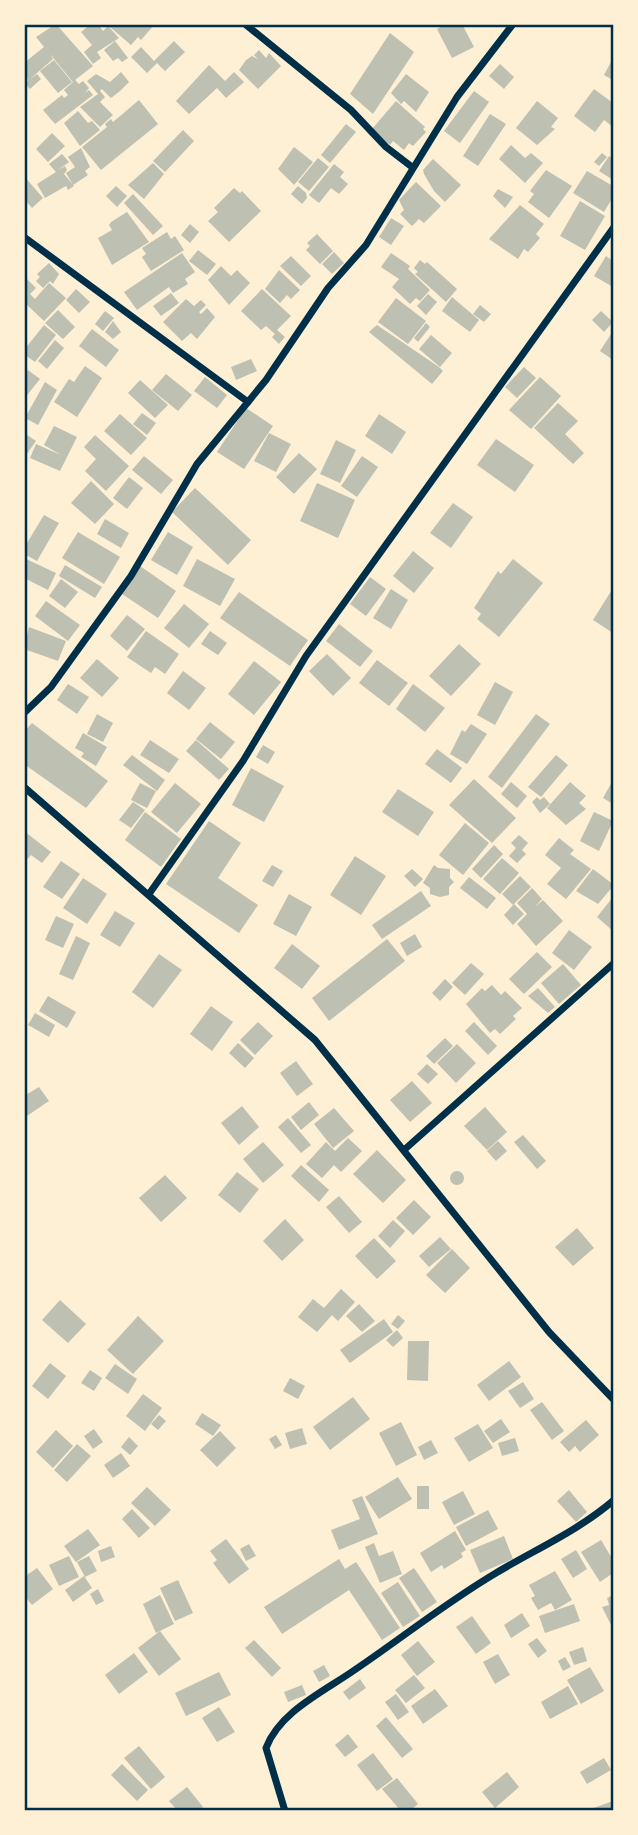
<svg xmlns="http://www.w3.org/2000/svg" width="638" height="1835" font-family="Helvetica,sans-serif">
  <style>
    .building { fill: #bec0b2 }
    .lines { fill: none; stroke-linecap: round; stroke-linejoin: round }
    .minor { stroke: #003049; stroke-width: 7 }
    .neatline { fill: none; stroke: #003049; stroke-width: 2.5 }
  </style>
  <rect width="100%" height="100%" fill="#fdf0d5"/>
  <g class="building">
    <path d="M56 24 93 66 75 80 79 84 83 81 89 88 85 93 89 90 93 95 55 124 43 110 62 95 64 98 68 95 64 90 73 82 50 54 53 59 30 79 37 74 41 79 30 89 25 83 28 81 24 63 44 47 36 37Z"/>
    <path d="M91 24H98L103 31 108 26 119 38 97 52 101 58 93 64 84 52 92 45 81 32Z"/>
    <path d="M112 24H155L141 40 138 37 131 45 110 27Z"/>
    <path d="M446 24H462L474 47 452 58 437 29Z"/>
    <path d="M390 33 414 52 373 114 350 94Z"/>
    <path d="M115 41 128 58 122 62 118 58 113 61 104 50Z"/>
    <path d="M174 41 185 52 165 71 157 63 147 73 131 57 141 47 154 61Z"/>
    <path d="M259 50 266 58 269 53 281 66 258 89 239 70 246 60 252 56 258 59 254 55Z"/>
    <path d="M613 58V80L604 75Z"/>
    <path d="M54 60 72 82 58 93 40 71Z"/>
    <path d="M500 64 514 77 504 89 489 76Z"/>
    <path d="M209 65 225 81 234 72 244 82 226 98 217 88 189 114 176 101Z"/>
    <path d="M121 72 129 82 120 91 111 98 102 89 100 91 105 97 100 102 113 115 100 127 80 107 98 94 87 81 96 74 110 82Z"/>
    <path d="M406 74 429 92 416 112 404 101 401 104 391 93Z"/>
    <path d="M594 89 613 103V127L604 120 595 132 574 116Z"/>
    <path d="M474 91 489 102 460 143 444 131Z"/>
    <path d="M139 100 158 124 101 170 82 147 107 127 105 124 111 119 113 122Z"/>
    <path d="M396 101 425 127 423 129 426 132 413 146 409 143 404 150 393 141 390 145 372 129Z"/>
    <path d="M537 101 558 118 551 127 555 129 537 145 516 128Z"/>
    <path d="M78 111 88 123 92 121 100 130 80 146 64 123Z"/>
    <path d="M490 114 506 124 478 166 463 156Z"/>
    <path d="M346 124 356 132 330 163 321 155Z"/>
    <path d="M183 130 194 141 165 172 153 161Z"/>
    <path d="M52 133 65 146 48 162 36 149Z"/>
    <path d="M511 145 525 158 531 153 543 163 525 183 499 159Z"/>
    <path d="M294 147 313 162 294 185 278 169Z"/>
    <path d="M81 148 90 167 85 171 88 175 73 185 66 173 75 167 68 157Z"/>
    <path d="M602 153 607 157 599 166 594 162Z"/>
    <path d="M62 154 69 162 58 170 65 166 67 170 64 174 74 186 68 190 66 186 45 198 37 184 56 172 49 164Z"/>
    <path d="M609 156 613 159V180L599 171Z"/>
    <path d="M318 158 329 167 309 191 298 182Z"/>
    <path d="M433 159 461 185 445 202 434 191 424 174 423 170Z"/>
    <path d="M153 163 164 174 144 199 128 185Z"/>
    <path d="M334 164 344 172 340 177 348 184 339 194 331 188 319 203 309 195Z"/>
    <path d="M546 170 572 186 549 218 528 202 534 194 530 191Z"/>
    <path d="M587 171 613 186V197L604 212 573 193Z"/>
    <path d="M24 176 43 198 32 208 24 199Z"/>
    <path d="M416 182 441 206 424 223 419 219 412 226 400 214 404 210 399 200Z"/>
    <path d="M116 186 127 196 117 207 106 196Z"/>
    <path d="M298 186 306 193 307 198 302 204 291 194Z"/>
    <path d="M234 188 240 193 242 191 261 211 229 242 208 221 218 212 214 208Z"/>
    <path d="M498 189 513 197 505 208 493 196Z"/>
    <path d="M133 194 163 226 153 235 124 203Z"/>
    <path d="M580 201 605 216 585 250 560 236Z"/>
    <path d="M520 205 544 224 536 234 540 238 528 252 524 249 518 259 489 239Z"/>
    <path d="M127 212 149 242 112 265 98 238 112 230 109 225 111 222Z"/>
    <path d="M391 218 404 226 391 245 379 237Z"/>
    <path d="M190 224 199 232 190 243 181 235Z"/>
    <path d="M167 232 171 239 175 236 184 250 151 271 142 257 146 254 142 248Z"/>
    <path d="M317 234 333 251 320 264 306 250 310 246 307 243Z"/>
    <path d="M198 250 216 264 207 275 189 261Z"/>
    <path d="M334 252 344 263 332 274 322 264Z"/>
    <path d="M182 253 195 272 185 279 188 284 173 293 169 287 137 310 124 292Z"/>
    <path d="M391 253 410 266 408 269 430 290 420 301 416 298 410 304 392 287 399 279 381 267Z"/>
    <path d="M291 256 311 276 301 286 280 266Z"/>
    <path d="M606 256 613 261V287L594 276Z"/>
    <path d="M420 260 425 264 427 262 457 289 446 302 415 274 418 272 414 268Z"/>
    <path d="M49 263 59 274 53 284 50 281 43 288 36 281 40 277 37 274Z"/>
    <path d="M221 266 231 276 237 270 250 283 229 305 208 280Z"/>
    <path d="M279 270 300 290 291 299 287 295 280 303 265 289Z"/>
    <path d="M24 276 36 288 30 294 35 299 49 283 66 298 44 321 24 302Z"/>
    <path d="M76 289 90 302 79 313 66 300Z"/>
    <path d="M262 289 291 316 277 330 285 337 279 344 272 337 275 334 266 326 261 330 241 311Z"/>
    <path d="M171 293 179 303 161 316 153 306Z"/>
    <path d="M428 294 437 302 426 315 417 306Z"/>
    <path d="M452 297 479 320 470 332 442 311Z"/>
    <path d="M396 298 426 321 408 344 378 322Z"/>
    <path d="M186 299 194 306 201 300 206 305 199 312 201 314 207 308 215 317 197 339 191 333 182 341 163 322Z"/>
    <path d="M480 305 491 314 484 322 473 314Z"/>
    <path d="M58 310 75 327 63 339 45 323Z"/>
    <path d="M105 311 114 318 103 331 95 324Z"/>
    <path d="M601 311 613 322 604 332 592 320Z"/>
    <path d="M113 321 121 332 113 339 105 332Z"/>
    <path d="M426 323 430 327 418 342 414 338Z"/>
    <path d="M44 325 56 335 35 362 24 354V350Z"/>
    <path d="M377 325 439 367 443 371 432 384 369 332Z"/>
    <path d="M92 329 119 350 106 367 79 346Z"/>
    <path d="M613 331V360L600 351Z"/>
    <path d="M431 335 452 353 440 367 419 349Z"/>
    <path d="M55 340 64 348 47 369 38 361Z"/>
    <path d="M251 359 257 371 236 380 231 367Z"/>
    <path d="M85 366 102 378 77 417 54 402 69 379 74 382Z"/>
    <path d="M524 367 536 378 517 398 505 387Z"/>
    <path d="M28 370 40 379 24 399V375Z"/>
    <path d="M166 374 192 395 178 411 152 390Z"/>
    <path d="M205 377 227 395 217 408 194 391Z"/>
    <path d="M540 377 561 396 531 429 509 410Z"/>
    <path d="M140 380 168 405 155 418 128 393Z"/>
    <path d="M45 382 57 390 38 425 25 418Z"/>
    <path d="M558 403 578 421 565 434 584 453 573 464 534 428Z"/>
    <path d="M246 408 273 426 244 469 217 452Z"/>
    <path d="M142 413 156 423 147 435 133 424Z"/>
    <path d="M120 414 147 438 131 455 104 431Z"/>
    <path d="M379 414 406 432 392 454 365 436Z"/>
    <path d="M54 426 77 437 60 471 30 458 36 444 61 455 44 445Z"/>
    <path d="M24 433 36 441 24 458Z"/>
    <path d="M269 433 291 444 276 472 254 461Z"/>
    <path d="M95 435 129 466 106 491 85 471 96 459 84 447Z"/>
    <path d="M496 439 534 465 515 492 477 465Z"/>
    <path d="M336 440 356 450 340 483 320 474Z"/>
    <path d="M299 453 317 469 294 494 276 477Z"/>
    <path d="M144 456 173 480 161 494 132 470Z"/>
    <path d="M362 456 378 467 357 497 341 486Z"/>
    <path d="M129 477 143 488 127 509 113 498Z"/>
    <path d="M91 481 114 504 95 524 71 503Z"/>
    <path d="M317 483 355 500 338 538 300 521Z"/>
    <path d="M195 488 251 540 228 565 172 512Z"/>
    <path d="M453 503 473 517 451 548 430 533Z"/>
    <path d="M44 515 59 523 37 561 24 554V548Z"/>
    <path d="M105 519 129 533 121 548 97 534Z"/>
    <path d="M78 532 120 557 104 584 62 558Z"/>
    <path d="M168 532 193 547 177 575 151 560Z"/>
    <path d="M413 551 434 568 414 593 393 576Z"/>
    <path d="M24 558 56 573 48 590 24 578Z"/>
    <path d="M197 559 235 579 220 606 183 586Z"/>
    <path d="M513 559 543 583 499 637 477 619 481 614 474 608 498 571 501 574Z"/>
    <path d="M65 565 102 587 95 598 59 576Z"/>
    <path d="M140 566 176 591 158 618 122 594Z"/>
    <path d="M370 577 386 589 366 616 350 604Z"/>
    <path d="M61 579 78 592 65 608 49 596Z"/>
    <path d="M613 588V633L593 620Z"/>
    <path d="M391 589 408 600 391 629 373 618Z"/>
    <path d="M239 592 308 640 290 666 220 618Z"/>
    <path d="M46 601 80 625 68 641 35 616Z"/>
    <path d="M184 604 209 624 189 648 164 628Z"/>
    <path d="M127 615 145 629 127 651 110 636Z"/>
    <path d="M339 624 373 651 360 667 326 641Z"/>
    <path d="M29 627 66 641 58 661 24 649Z"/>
    <path d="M146 631 179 654 165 674 155 667 151 673 127 657Z"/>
    <path d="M210 631 227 643 218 655 201 644Z"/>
    <path d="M459 644 481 664 451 696 429 676Z"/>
    <path d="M327 654 351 678 333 696 309 671Z"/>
    <path d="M97 659 119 678 102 697 80 678Z"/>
    <path d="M377 660 408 683 389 706 359 683Z"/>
    <path d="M254 661 281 682 254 715 228 694Z"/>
    <path d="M183 671 206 688 189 710 167 693Z"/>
    <path d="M495 682 513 692 495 725 477 715Z"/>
    <path d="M68 684 89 697 77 714 57 700Z"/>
    <path d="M413 684 445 708 425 732 396 709Z"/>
    <path d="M97 714 113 723 103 742 87 734Z"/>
    <path d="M536 714 550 724 502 788 488 777Z"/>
    <path d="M210 722 235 742 221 759 196 739Z"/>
    <path d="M32 723 108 781 86 808 24 764V732Z"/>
    <path d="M471 724 487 734 467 764 450 754 462 730 465 732Z"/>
    <path d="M83 733 107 747 96 766 81 757 84 753 75 748Z"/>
    <path d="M150 740 179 759 169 773 140 755Z"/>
    <path d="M196 740 229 769 219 780 186 751Z"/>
    <path d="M263 745 275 752 268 764 256 757Z"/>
    <path d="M437 749 462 768 451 783 425 764Z"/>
    <path d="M132 755 165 780 157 791 123 765Z"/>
    <path d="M556 755 568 765 541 797 528 787Z"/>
    <path d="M251 768 284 786 264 822 232 805Z"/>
    <path d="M474 779 516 818 492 843 449 805Z"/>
    <path d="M613 780V804L603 798Z"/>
    <path d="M511 782 527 796 517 808 501 794Z"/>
    <path d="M570 782 586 796 579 803 586 809 566 825 547 808Z"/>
    <path d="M140 783 156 791 147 808 131 800Z"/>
    <path d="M175 783 201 804 177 833 151 812Z"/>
    <path d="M398 789 434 812 418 836 382 812Z"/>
    <path d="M537 797 540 800 544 797 550 804 540 813 532 802Z"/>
    <path d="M133 802 145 810 131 828 119 820Z"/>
    <path d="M145 812 181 839 161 867 125 840Z"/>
    <path d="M594 812 613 821 599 851 580 841Z"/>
    <path d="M209 821 241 843 218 878 258 905 239 933 166 884Z"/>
    <path d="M465 823 489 843 463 875 439 855Z"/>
    <path d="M24 831 51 852 42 863 31 855 24 863Z"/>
    <path d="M519 835 528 843 522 850 526 854 517 863 509 856 516 848 511 843Z"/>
    <path d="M559 838 574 850 570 854 591 869 566 899 547 884 561 868 545 855Z"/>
    <path d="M494 845 503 854 481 878 472 869Z"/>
    <path d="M355 856 386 876 361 915 330 895Z"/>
    <path d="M502 858 519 873 500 894 483 879Z"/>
    <path d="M61 861 80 874 62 899 43 887Z"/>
    <path d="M272 865 283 871 273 887 262 881Z"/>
    <path d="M434 865 438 868 450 869V878L454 882 449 887V895L440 897 430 894V888L423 883Z"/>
    <path d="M412 869 423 879 415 887 404 876Z"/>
    <path d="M593 869 614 885 598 904 576 891Z"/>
    <path d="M520 876 531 887 513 905 502 894Z"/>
    <path d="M469 877 496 898 487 909 460 888Z"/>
    <path d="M83 878 107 894 87 924 63 908Z"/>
    <path d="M532 888 542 899 535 907 543 900 563 921 536 946 517 924 527 914 517 903Z"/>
    <path d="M421 891 431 906 382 939 372 925Z"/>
    <path d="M289 894 312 907 296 936 273 924Z"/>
    <path d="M613 897V931L597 917Z"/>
    <path d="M514 904 524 914 513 925 504 915Z"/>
    <path d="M115 911 135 923 120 947 100 935Z"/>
    <path d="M56 916 74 924 63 948 45 940Z"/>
    <path d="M569 930 592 947 574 970 552 953Z"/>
    <path d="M415 934 422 947 407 956 400 943Z"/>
    <path d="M76 936 90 943 73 980 59 974Z"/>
    <path d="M387 939 405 961 329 1021 312 998Z"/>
    <path d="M292 944 320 966 302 989 274 968Z"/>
    <path d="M537 952 552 967 524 994 509 979Z"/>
    <path d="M159 954 182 970 153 1008 132 992Z"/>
    <path d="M471 963 484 974 465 995 452 983Z"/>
    <path d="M563 964 581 985 559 1004 541 983Z"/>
    <path d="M445 979 453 987 440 1001 432 993Z"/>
    <path d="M492 985 501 995 505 991 522 1008 513 1016 516 1019 500 1034 495 1029 490 1033 466 1004 482 988 485 991Z"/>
    <path d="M538 988 555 1007 548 1013 528 996Z"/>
    <path d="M48 996 76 1012 67 1028 39 1011Z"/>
    <path d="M211 1006 233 1022 212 1051 190 1034Z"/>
    <path d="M35 1013 55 1025 49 1037 28 1025Z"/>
    <path d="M258 1022 273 1036 255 1055 240 1040Z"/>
    <path d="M474 1022 497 1046 488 1055 465 1031Z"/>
    <path d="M445 1038 453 1046 434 1064 426 1056Z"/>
    <path d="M238 1043 254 1058 245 1068 229 1053Z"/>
    <path d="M457 1044 476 1063 456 1083 437 1063Z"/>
    <path d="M296 1061 313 1084 297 1096 280 1073Z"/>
    <path d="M427 1064 438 1074 428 1084 417 1074Z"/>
    <path d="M412 1081 432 1103 410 1122 390 1100Z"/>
    <path d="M39 1087 49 1101 24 1118V1096Z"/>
    <path d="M309 1102 319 1115 301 1130 291 1117Z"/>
    <path d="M242 1106 259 1127 239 1145 221 1123Z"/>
    <path d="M485 1107 507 1132 487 1150 464 1126Z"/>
    <path d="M334 1108 354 1131 333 1148 314 1124Z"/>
    <path d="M288 1118 311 1145 301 1153 278 1127Z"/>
    <path d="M523 1135 546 1161 537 1169 514 1142Z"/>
    <path d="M348 1138 362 1151 341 1172 334 1165 322 1178 306 1164 326 1142 335 1151Z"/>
    <path d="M498 1141 507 1151 496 1161 487 1151Z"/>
    <path d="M263 1142 284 1165 263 1183 243 1159Z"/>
    <path d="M377 1150 406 1180 383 1203 353 1174Z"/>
    <path d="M301 1165 329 1190 319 1202 291 1176Z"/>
    <circle cx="457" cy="1178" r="7"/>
    <path d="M237 1172 259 1189 240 1213 218 1195Z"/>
    <path d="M165 1175 187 1198 161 1222 139 1198Z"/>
    <path d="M339 1196 362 1222 349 1233 326 1207Z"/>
    <path d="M414 1200 431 1217 413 1235 396 1218Z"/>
    <path d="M285 1219 304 1240 282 1261 263 1241Z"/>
    <path d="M393 1220 405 1231 390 1248 378 1236Z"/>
    <path d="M577 1228 594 1248 573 1266 555 1247Z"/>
    <path d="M440 1237 451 1249 429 1267 419 1256Z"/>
    <path d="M374 1238 396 1261 377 1279 355 1256Z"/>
    <path d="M452 1249 470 1268 445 1293 426 1275Z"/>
    <path d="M341 1289 355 1302 338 1321 332 1315 317 1332 298 1317 313 1299 324 1308Z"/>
    <path d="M60 1300 86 1324 68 1343 42 1320Z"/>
    <path d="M359 1304 375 1321 362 1332 346 1316Z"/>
    <path d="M398 1315 405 1321 398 1329 391 1324Z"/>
    <path d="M138 1316 164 1341 133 1374 107 1350Z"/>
    <path d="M384 1319 393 1332 350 1363 340 1350Z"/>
    <path d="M397 1330 403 1338 393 1347 386 1340Z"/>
    <path d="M408 1341H429L428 1381 407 1380Z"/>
    <path d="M509 1361 521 1377 489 1401 477 1385Z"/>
    <path d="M50 1363 66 1376 48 1399 32 1386Z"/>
    <path d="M115 1364 137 1379 128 1394 105 1378Z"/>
    <path d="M90 1370 102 1378 94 1391 81 1383Z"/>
    <path d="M290 1378 305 1386 298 1399 283 1391Z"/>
    <path d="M523 1382 534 1399 520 1408 508 1391Z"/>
    <path d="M143 1394 162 1408 145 1431 126 1416Z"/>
    <path d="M353 1397 370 1419 330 1450 313 1427Z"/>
    <path d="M542 1402 564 1431 552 1440 530 1410Z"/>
    <path d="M202 1413 221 1425 213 1436 195 1424Z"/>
    <path d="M159 1415 166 1421 158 1430 151 1424Z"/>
    <path d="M501 1419 510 1432 493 1443 484 1431Z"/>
    <path d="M586 1420 599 1435 580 1452 575 1446 569 1452 560 1442Z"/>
    <path d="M401 1422 417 1455 396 1466 379 1433Z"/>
    <path d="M478 1424 493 1448 469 1462 454 1438Z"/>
    <path d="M302 1428 307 1444 290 1449 285 1433Z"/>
    <path d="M94 1429 103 1442 93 1449 84 1436Z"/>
    <path d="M56 1430 73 1446 53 1468 36 1452Z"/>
    <path d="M220 1431 236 1448 217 1467 200 1450Z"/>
    <path d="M276 1435 282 1445 275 1449 269 1439Z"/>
    <path d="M129 1437 138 1446 130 1455 121 1447Z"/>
    <path d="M515 1438 519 1451 502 1456 498 1443Z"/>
    <path d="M431 1440 438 1453 424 1460 418 1447Z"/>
    <path d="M77 1444 91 1456 67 1482 54 1470Z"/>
    <path d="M121 1453 130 1466 113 1478 104 1465Z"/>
    <path d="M398 1477 412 1499 379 1519 365 1497Z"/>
    <rect x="417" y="1486" width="12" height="23"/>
    <path d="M147 1487 171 1510 155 1526 131 1503Z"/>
    <path d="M569 1490 587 1512 576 1522 557 1501Z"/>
    <path d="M463 1491 475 1514 454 1525 442 1502Z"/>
    <path d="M362 1496 378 1534 339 1550 331 1530 360 1519 352 1500Z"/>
    <path d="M132 1509 150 1528 139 1538 122 1519Z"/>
    <path d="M488 1510 498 1529 466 1546 456 1527Z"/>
    <path d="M88 1529 100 1545 76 1562 64 1546Z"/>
    <path d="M455 1531 466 1550 461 1553 463 1557 444 1569 442 1565 431 1572 420 1553Z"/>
    <path d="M504 1536 513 1559 480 1573 470 1550Z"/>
    <path d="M226 1539 249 1569 229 1584 213 1563 217 1560 210 1551Z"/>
    <path d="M601 1540 613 1560V1573L600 1582 581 1552Z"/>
    <path d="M374 1543 379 1556 393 1551 402 1574 380 1583 365 1547Z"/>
    <path d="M249 1544 256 1556 246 1561 240 1549Z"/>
    <path d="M111 1546 115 1557 101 1562 98 1551Z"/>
    <path d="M576 1550 587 1569 573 1578 561 1559Z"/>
    <path d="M69 1556 79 1577 59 1586 49 1565Z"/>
    <path d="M89 1556 97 1571 85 1577 77 1562Z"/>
    <path d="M339 1559 345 1569 356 1562 400 1628 382 1640 349 1590 282 1634 264 1607Z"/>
    <path d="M37 1568 53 1589 32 1605 24 1595V1577Z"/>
    <path d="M414 1568 437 1602 422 1612 399 1578Z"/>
    <path d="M555 1571 572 1600 555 1610 551 1603 538 1610 531 1598 535 1596 529 1585Z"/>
    <path d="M84 1576 92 1588 73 1602 65 1590Z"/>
    <path d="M178 1580 193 1613 175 1621 160 1588Z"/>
    <path d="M398 1582 420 1616 403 1627 381 1593Z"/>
    <path d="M98 1589 104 1601 96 1605 90 1594Z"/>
    <path d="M160 1595 174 1624 156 1633 143 1604Z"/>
    <path d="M613 1595V1629L602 1607 609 1605 607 1598Z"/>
    <path d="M574 1604 580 1621 545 1633 539 1616Z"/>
    <path d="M522 1613 530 1626 511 1638 504 1625Z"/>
    <path d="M472 1616 491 1643 476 1654 456 1627Z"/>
    <path d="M160 1631 181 1659 159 1676 138 1648Z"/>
    <path d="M537 1638 547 1651 538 1658 528 1644Z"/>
    <path d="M254 1640 281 1668 272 1677 245 1648Z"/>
    <path d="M418 1641 435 1662 417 1676 401 1655Z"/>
    <path d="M583 1647 587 1661 574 1665 569 1652Z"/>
    <path d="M134 1653 148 1672 119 1694 105 1675Z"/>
    <path d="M498 1654 510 1675 495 1684 483 1662Z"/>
    <path d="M565 1657 571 1667 563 1671 558 1661Z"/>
    <path d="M324 1665 330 1676 319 1682 313 1671Z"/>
    <path d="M590 1667 604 1691 581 1704 567 1680Z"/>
    <path d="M219 1672 231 1695 186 1716 175 1693Z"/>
    <path d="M414 1675 425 1688 406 1703 395 1690Z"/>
    <path d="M360 1679 366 1688 349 1700 343 1692Z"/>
    <path d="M302 1685 306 1695 288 1702 284 1692Z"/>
    <path d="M568 1686 578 1704 550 1719 541 1702Z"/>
    <path d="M435 1689 448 1706 423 1724 411 1706Z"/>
    <path d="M396 1694 409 1712 398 1720 385 1702Z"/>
    <path d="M219 1707 235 1732 217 1742 202 1718Z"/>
    <path d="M386 1717 413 1749 402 1758 376 1726Z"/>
    <path d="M348 1734 358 1747 345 1757 335 1745Z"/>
    <path d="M139 1746 165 1777 151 1789 124 1758Z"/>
    <path d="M373 1753 393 1779 377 1791 357 1765Z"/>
    <path d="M604 1758 611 1770 587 1784 580 1772Z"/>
    <path d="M122 1764 148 1790 137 1801 111 1775Z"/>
    <path d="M507 1772 519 1787 495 1808 482 1792Z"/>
    <path d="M397 1778 418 1804 411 1810H400L382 1789Z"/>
    <path d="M187 1787 203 1807 199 1810H177L169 1801Z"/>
    <path d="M613 1801V1810H588Z"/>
  </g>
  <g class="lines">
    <g class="minor">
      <path d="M245 24 351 110 386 147 412 167"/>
      <path d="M24 237 248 402"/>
      <path d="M24 713 51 687 131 576 197 464 266 380 328 288 366 245 457 97 513 24"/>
      <path d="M24 787 315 1040 549 1332 614 1400"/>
      <path d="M149 894 243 761 306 656 614 227"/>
      <path d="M404 1150 614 963"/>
      <path d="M285 1811 266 1748C280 1711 325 1691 356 1669 403 1637 447 1602 496 1573 536 1549 578 1531 614 1500"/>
    </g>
  </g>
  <rect width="638" height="1835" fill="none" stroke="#fdf0d5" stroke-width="52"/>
  <rect x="26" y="26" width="586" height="1783" class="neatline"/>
</svg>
